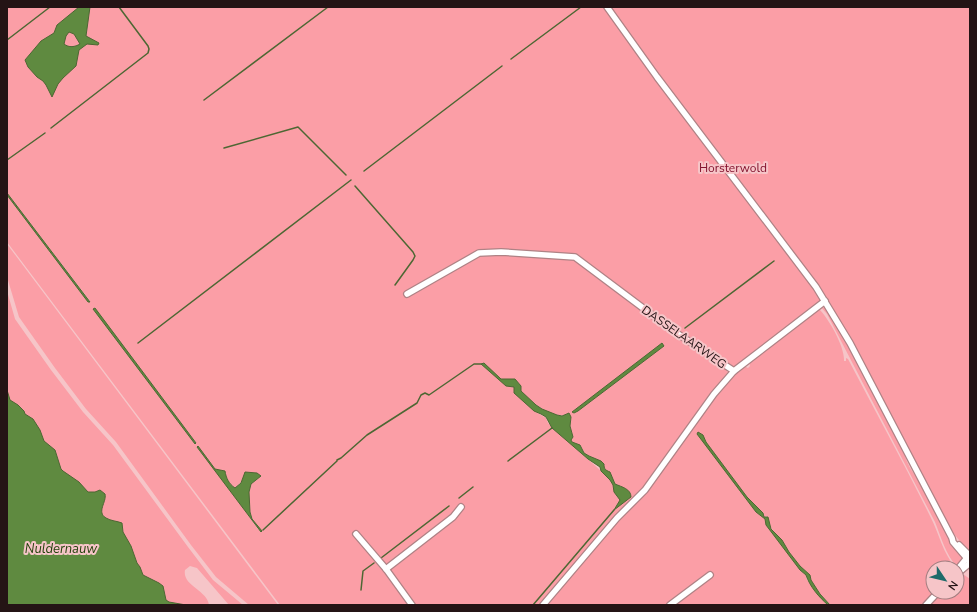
<svg xmlns="http://www.w3.org/2000/svg" width="977" height="612" font-family="'Nunito Sans',sans-serif">
  <style>
    .green { fill: #fb9ea6; fill-rule: evenodd }
    .water { fill: #5f8a40; stroke: #4d6733; fill-rule: evenodd }
    .lines { fill: none; stroke-linecap: round; stroke-linejoin: round }
    .stream { stroke: #4d6733; stroke-width: 1.5 }
    .minor-casing { stroke: #af8285; stroke-width: 8 }
    .minor { stroke: #fff; stroke-width: 5.5 }
    .labels { text-anchor: middle; dominant-baseline: central; stroke-width: 4; stroke-linejoin: round; paint-order: stroke }
    .park-label { font-size: 12px; fill: #841530; stroke: #f6c5c8 }
    .street-label { font-size: 12px; fill: #241415; stroke: #f6c5c8 }
    .water-label { font-size: 13px; font-style: italic; fill: #26430e; stroke: #f6c5c8 }
  </style>
  <rect width="100%" height="100%" fill="#f6c5c8"/>
  <g class="green">
    <path d="M7 7H970V554L951 530 851 340 827 300 736 367H731L664 322V320L657 314 654 315 577 256 554 253 480 255 572 258 726 367 728 373 717 387 744 366 748 368 750 366 749 362 819 309C829 319 845 347 844 361H846V358L848 359C875 411 904 463 930 516 939 533 943 554 956 568H933L934 592 921 605H830L820 594 811 580 810 575 800 566 789 552 782 540 771 529 767 516 764 517 763 513 747 497 706 442 704 437 698 432 757 513 765 519 801 571 806 575 807 580 827 605H280L7 242V195L88 302 90 301 7 193ZM95 308 196 443 195 444 93 309ZM662 343 664 346 578 411 574 413 573 412ZM497 376 501 379 519 383C521 386 520 390 522 392 529 402 555 420 566 414L571 419 570 426 573 437 571 440 572 442 580 445 584 453 589 456 601 461 606 471 610 472 611 480 548 423 546 418 536 412 514 391V387ZM216 469 225 471C226 478 229 484 235 488L244 479 261 476 251 484 249 492 250 512 252 519 260 530 258 529Z"/>
    <path d="M7 244 278 605H249L216 577 191 545 116 442 86 409 55 368 19 317 7 277Z"/>
    <path d="M7 291 15 319 51 370 83 412 113 445 188 547 213 580 243 605H229L197 568 190 566 185 570C182 586 207 590 209 605H7Z"/>
    <path d="M821 307 827 308 831 313 903 448C905 461 913 475 922 483L950 540 962 557 957 567C946 555 941 537 935 522L827 314Z"/>
    <path d="M960 572 970 579V605H929L941 592H957V575Z"/>
  </g>
  <g class="water">
    <path d="M79 7H90L86 36 99 43 98 45 87 44 79 50 76 66 63 78 58 84 52 97 46 85 43 81 37 77 28 67 25 60 41 41 54 33 57 25ZM69 32 74 34 80 44C75 47 69 48 64 44L66 36Z"/>
    <path d="M7 193 90 302H88L7 195Z"/>
    <path d="M95 308 196 443 195 444 93 309Z"/>
    <path d="M662 343 664 346 578 411 574 413 572 412Z"/>
    <path d="M484 363 501 379H515L521 386V391L536 405 542 409 557 415 562 416 569 413 571 417 570 426 573 437 571 440 572 442 580 445 584 453 589 456 601 461 604 464C604 469 605 470 610 472L615 484C622 487 631 489 631 497L614 510 620 500 614 492 613 485 610 480 601 471 600 467 588 459 552 428 546 417 541 414 534 411 514 393V387L506 386 481 364Z"/>
    <path d="M7 390 10 400 18 405 24 411 25 414 33 419 40 430 44 441 55 450 61 469 63 471 79 482 88 492H95L100 490 105 494C107 502 96 512 106 518 111 521 117 521 122 523L123 532 131 546 137 563 140 567 143 575 159 583 163 586 166 600 169 602 186 605H7Z"/>
    <path d="M698 432 703 435 706 442 747 497 763 513 764 517H768L771 529 782 540 789 552 800 566 810 575 811 580 820 594 830 605H828C819 597 810 587 806 575L800 570 766 525 765 519 756 512 697 434Z"/>
    <path d="M198 446 215 469 225 471C226 478 229 484 235 488L241 483 245 472 257 473 261 476 251 484 249 492 250 512 252 519 262 531 261 532 197 447Z"/>
  </g>
  <g class="lines">
    <g class="stream">
      <path d="M7 40 50 7"/>
      <path d="M511 59 581 7"/>
      <path d="M204 100 328 7"/>
      <path d="M51 128 148 53 149 49 148 46 119 7"/>
      <path d="M224 148 298 127 346 175"/>
      <path d="M7 160 45 133"/>
      <path d="M364 171 502 66"/>
      <path d="M355 186 413 252 415 256 413 260 395 285"/>
      <path d="M685 328 774 261"/>
      <path d="M138 343 351 180"/>
      <path d="M508 461 552 428"/>
      <path d="M459 498 473 487"/>
      <path d="M263 530 337 461V460L341 458 367 435 417 403 421 395 425 393 429 395 474 364H481"/>
      <path d="M381 558 449 506"/>
      <path d="M361 590 363 571 374 563"/>
      <path d="M533 605 614 510"/>
    </g>
    <g class="minor-casing">
      <g id="minor">
        <path d="M607 7 657 77 816 287 850 343 952 538 953 542 970 562"/>
        <path d="M407 294 479 253 501 252 575 257 675 332 734 371"/>
        <path d="M356 534 386 569 412 605"/>
        <path d="M959 545 970 556"/>
        <path d="M386 569 453 517 461 507"/>
        <path d="M957 570 966 559 970 558"/>
        <path d="M957 574 970 563"/>
        <path d="M543 605 617 518 645 490 714 394 734 371 825 301"/>
        <path d="M670 605 710 575"/>
        <path d="M926 605 938 592"/>
      </g>
    </g>
    <use href="#minor" class="minor"/>
  </g>
  <g class="labels">
    <g class="park-label">
      <text x="733" y="168">Horsterwold</text>
    </g>
    <g class="street-label">
      <text transform="translate(684 337) rotate(35)">DASSELAARWEG</text>
    </g>
    <g class="water-label">
      <text x="61" y="549">Nuldernauw</text>
    </g>
  </g>
  <rect width="977" height="612" fill="none" stroke="#241415" stroke-width="16"/>
  <g transform="translate(945 580) rotate(125)"><circle r="19" fill="#f6c5c8" stroke="#a27e80"/>
  <path d="M0-3L7 15L0 10L-7 15Z" fill="#1f6b6a"/>
  <text y="-6" font-size="11" font-weight="bold" text-anchor="middle" fill="#241415">N</text>
  </g>
</svg>
